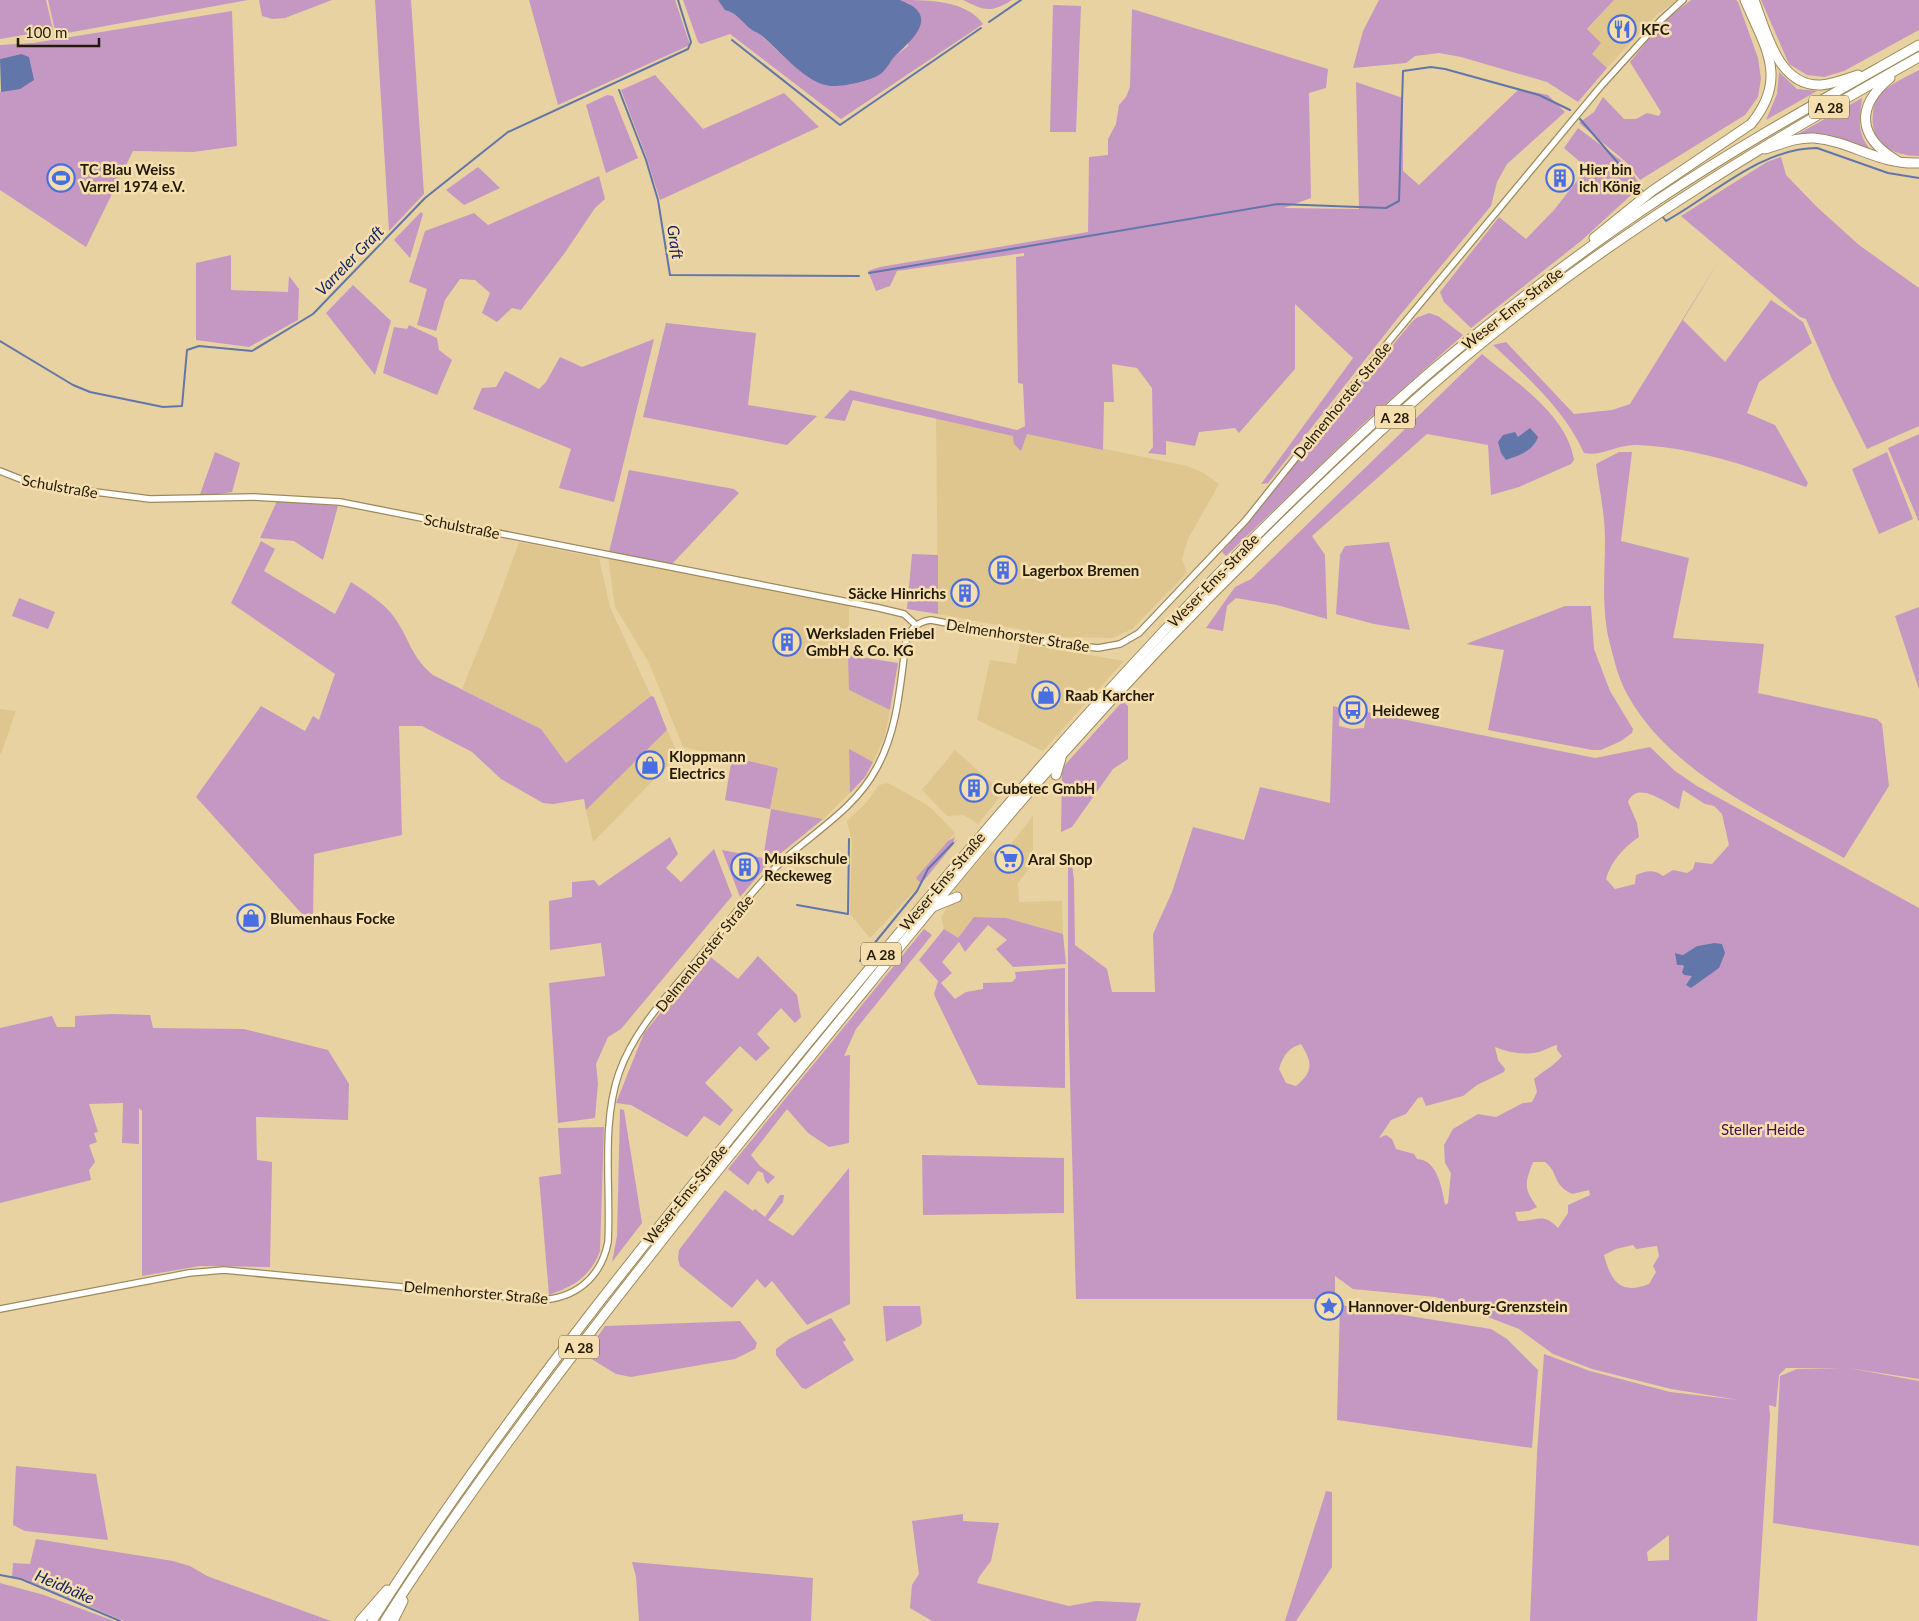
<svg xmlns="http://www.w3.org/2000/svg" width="1919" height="1621" font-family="Lato,sans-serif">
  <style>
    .built { fill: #dec68e }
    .green { fill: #c498c3; fill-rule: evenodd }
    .water { fill: #6276a9 }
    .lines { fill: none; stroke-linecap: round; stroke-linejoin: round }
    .stream { stroke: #6276a9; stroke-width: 2 }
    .minor-casing { stroke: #9d8a5c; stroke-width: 8 }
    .highway-casing { stroke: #9d8a5c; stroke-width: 11 }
    .minor { stroke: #fff; stroke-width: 5.5 }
    .highway { stroke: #fff; stroke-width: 9 }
    .labels { text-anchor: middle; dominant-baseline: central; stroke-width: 5; stroke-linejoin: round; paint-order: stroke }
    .shield { fill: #f5dfaf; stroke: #62563a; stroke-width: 1 }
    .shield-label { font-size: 14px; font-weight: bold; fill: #231b08 }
    .poi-label { font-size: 15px; font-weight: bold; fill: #231b08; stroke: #f5dfaf; text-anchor: start }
    .street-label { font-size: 15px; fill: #231b08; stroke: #f5dfaf }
    .park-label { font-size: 15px; fill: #470e48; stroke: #f5dfaf }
    .water-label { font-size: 16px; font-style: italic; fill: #142664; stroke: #f5dfaf }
  </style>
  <rect width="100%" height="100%" fill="#e8d2a2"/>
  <g class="built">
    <path d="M1614 0H1677L1657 15 1607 68 1592 54 1587 30Z"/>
    <path d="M936 414 1187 466 1202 472 1219 484 1188 539 1182 559 1187 573 1132 629 1113 638 1061 637 938 614Z"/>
    <path d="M519 542 599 558 610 607 651 696 566 763 541 729 462 689 492 616Z"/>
    <path d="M608 557 849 605V690L890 710 885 736 873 762 849 750 850 793 823 819 770 809 778 768 683 747 649 663 615 607Z"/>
    <path d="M1020 643 1124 661 1043 751 977 720 990 660 1016 664Z"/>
    <path d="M0 709 16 711 1 754 0 753Z"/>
    <path d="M667 730 678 755 593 842 586 810Z"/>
    <path d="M955 750 1003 793 978 824 964 815 947 816 922 790Z"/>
    <path d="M888 783 929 806 955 833 917 878 920 885 870 938 850 914 852 842 847 821 865 804 879 785Z"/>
    <path d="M1033 816V863L1018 883 1019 902 1062 901 1063 934 1006 918 974 917 958 939 944 929 941 917 950 903 957 902V893L954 890 989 849 1000 858Z"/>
  </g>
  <g class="green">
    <path d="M0 0H46L53 30 0 39Z"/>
    <path d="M48 0H248L56 35Z"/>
    <path d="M259 0H332L285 18 272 19 262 16Z"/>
    <path d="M375 0H411L424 194 389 231Z"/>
    <path d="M529 0H675L690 45 558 105Z"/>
    <path d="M683 0H718L734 12 750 29 760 34 785 58 815 80 879 75 896 55 908 46 910 4 900 0C928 0 966 0 983 24L841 119 730 34 701 44 698 42Z"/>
    <path d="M963 0H1012C991 13 985 11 963 0Z"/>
    <path d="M1379 0H1614L1587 29 1601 43 1592 54 1607 68 1578 102 1547 82 1461 57 1439 53 1415 56 1406 63 1353 68 1363 31Z"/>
    <path d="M1691 0H1736L1738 2 1758 58 1761 79 1758 97 1745 115 1640 180 1626 162 1579 123 1594 112 1603 97 1624 119H1636L1647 113 1659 116 1661 112 1630 62 1663 22Z"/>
    <path d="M1761 0H1919V30L1844 71 1824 77 1807 75 1789 64Z"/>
    <path d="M1053 5 1081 6 1076 132H1050Z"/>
    <path d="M1132 9 1328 69 1326 88 1309 93 1311 198 1284 208 1359 209 1356 82 1403 98V171L1419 185 1519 89 1548 95 1565 112 1507 164 1497 182 1491 206 1401 314 1268 483 1261 484 1353 358 1295 304V369L1239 433 1235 428 1199 432 1195 446 1166 441V455L1148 453 1153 447 1152 388 1137 368 1112 364 1114 402H1104L1103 450 1027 434 1021 451 1014 444 1013 436 853 400 845 421 824 418 850 390 1017 430 1025 426 1023 384 1018 383 1016 257 1024 256V253L897 271 890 286 876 291 868 271 880 267 1088 232 1089 157 1108 155V139L1116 124 1119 105 1126 97 1130 87Z"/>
    <path d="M232 11 237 146 193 152 133 151 86 247 0 190V91L1 92 21 54 0 59V45L33 43Z"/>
    <path d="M1919 70V156C1892 156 1869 143 1873 113 1873 107 1875 99 1879 95 1890 84 1906 77 1919 70Z"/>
    <path d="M1779 72 1797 89 1817 91 1766 120 1777 94Z"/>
    <path d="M655 75 703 129 784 93 819 127 660 200 646 156 621 90Z"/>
    <path d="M607 95 613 96 638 158 606 173 586 105Z"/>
    <path d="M1862 98C1860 118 1856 132 1870 149L1824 135 1798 134Z"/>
    <path d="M1578 128 1626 164 1641 186 1581 241 1471 328 1444 302 1440 292 1499 217 1526 239 1554 210 1587 168 1564 148Z"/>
    <path d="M1781 157 1786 175 1817 207 1859 245 1919 288V426L1867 449 1832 379 1806 319 1800 317 1681 216 1767 162Z"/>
    <path d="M478 167 500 188 464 205 446 190Z"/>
    <path d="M599 176 605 199 595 208 564 254 521 310 512 308 497 322 482 313 490 293 475 280 460 279 445 300 436 331 417 325 427 289 409 282 425 231 474 213 488 225Z"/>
    <path d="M421 212 423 214 410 258 394 240Z"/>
    <path d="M231 255V290L288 292 289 276 299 289 298 320 249 347 196 340V263Z"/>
    <path d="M1720 259 1683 320 1725 362 1771 300 1803 322 1812 343 1759 382 1747 413 1775 425 1808 483 1806 487C1751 467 1695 447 1636 445 1618 444 1601 457 1584 453 1564 409 1528 378 1493 345L1506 342 1574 414 1612 410 1630 404Z"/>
    <path d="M353 285 391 321 375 375 326 313Z"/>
    <path d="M1429 313 1438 316 1463 335 1363 424 1226 556 1222 552 1411 323 1416 318Z"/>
    <path d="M666 323 756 333 748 405 817 416 787 445 643 417Z"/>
    <path d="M409 325 437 338 439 350 452 360 437 395 383 373 394 327 407 329Z"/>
    <path d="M654 339 614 502 559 488 571 449 473 409 482 388 496 387 505 371 539 389 546 382 560 357 582 367Z"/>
    <path d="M1482 354C1515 382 1567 414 1574 460L1571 464 1519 487 1491 495 1488 445 1427 434 1312 536 1325 555 1327 619 1277 605 1236 598 1227 606 1223 631 1206 628 1235 587 1251 579Z"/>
    <path d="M1919 434V522L1888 448Z"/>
    <path d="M215 452 240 463 232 492 199 497Z"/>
    <path d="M1619 452H1632L1621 541 1689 558 1673 638 1764 644 1758 693 1877 719 1882 724 1889 786 1844 858C1769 816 1670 773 1627 694 1619 680 1614 660 1610 644 1601 610 1605 574 1605 539 1605 514 1599 488 1596 464Z"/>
    <path d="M1887 452 1913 519 1879 534 1852 469Z"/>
    <path d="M629 470 734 489 739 493 672 564 609 552Z"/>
    <path d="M277 501 338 506 323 560 294 541 260 538Z"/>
    <path d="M261 541 275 549 264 571 335 614 351 582C366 592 383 602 394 617 410 639 410 656 433 675L541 729 566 763 651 696 654 697 667 730 586 810 584 799 553 804 543 803 501 779 472 752 422 726H399L402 835 314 854 313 918 303 915 196 797 261 706 305 731 313 716 319 720 335 674 231 603Z"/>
    <path d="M1389 542 1410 630 1374 624 1336 614 1340 555 1345 546Z"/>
    <path d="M912 554 938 555V614L907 609Z"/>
    <path d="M19 598 55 612 48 629 12 616Z"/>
    <path d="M1565 606H1591L1594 649 1610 691 1633 729 1632 733 1621 741 1601 750H1592L1488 730 1504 650 1466 644Z"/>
    <path d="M1919 607V689L1895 616Z"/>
    <path d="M848 655 898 663 890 710 849 690Z"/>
    <path d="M1123 701 1128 706V759L1113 769 1072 827 1061 832 1062 768Z"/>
    <path d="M1333 706 1340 708 1339 726 1352 729 1364 728 1367 712 1595 758 1650 747 1675 771 1697 786 1919 908V1379L1848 1368 1919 1381V1546L1773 1523 1780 1376 1797 1369 1843 1368H1786L1779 1375 1776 1407 1769 1405 1770 1416 1757 1621H1530L1537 1453 1544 1354 1590 1371 1670 1392 1739 1400 1671 1389 1592 1369 1553 1354 1519 1329 1436 1297 1353 1289 1335 1276V1299H1076L1068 1006V865L1071 855 1074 881 1075 945 1107 969 1112 992H1155L1153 934 1172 892 1193 827 1244 840 1260 787 1330 803ZM1683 790 1705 804 1714 806 1722 814 1729 845 1712 864 1695 862 1693 869 1687 873 1673 870 1663 876C1653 869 1647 871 1636 875L1635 884 1615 889 1606 879C1611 861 1624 847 1639 837L1637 823 1628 802C1637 780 1664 802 1679 809ZM1714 943 1719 968 1708 975 1685 967 1675 953 1683 955 1697 946ZM1301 1044C1313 1063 1313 1072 1296 1086L1286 1083 1279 1069C1283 1056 1288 1048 1301 1044ZM1557 1045V1050L1562 1056C1552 1068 1545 1069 1534 1079L1537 1092 1532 1102 1523 1103 1496 1117 1478 1114 1453 1129 1444 1145 1445 1163 1451 1173 1448 1203 1445 1205C1442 1189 1438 1160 1417 1159L1414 1154 1396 1149 1392 1139 1386 1135 1379 1138 1391 1120 1406 1114 1418 1098 1422 1097 1426 1106 1463 1096 1477 1085 1504 1072 1505 1069 1498 1060 1495 1047C1510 1053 1526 1056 1542 1051 1547 1049 1552 1046 1557 1045ZM1533 1162H1545C1559 1173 1551 1183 1572 1194L1589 1190 1590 1195 1568 1205V1213L1558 1228C1543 1211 1536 1222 1518 1221L1515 1212 1529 1211 1537 1207C1523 1187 1525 1184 1533 1162ZM1633 1245 1636 1249 1657 1246 1659 1256 1653 1266 1656 1272 1649 1284C1621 1295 1611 1282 1604 1255L1616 1249ZM1669 1535V1560L1648 1561 1647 1552Z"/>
    <path d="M849 749 873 762 865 777 850 793Z"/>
    <path d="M732 757 778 768 770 809 725 800Z"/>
    <path d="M771 809 823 819 770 862 740 897 722 850 763 858Z"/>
    <path d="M670 837 678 854 666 868 681 882 714 849 732 896 621 1029 608 1037 596 1064 598 1083 595 1118 558 1123 549 983 605 976 601 943 550 950 549 901 572 897V882L594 880 599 886Z"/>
    <path d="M955 837 953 843 958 839 921 884 916 878 948 841Z"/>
    <path d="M974 917 1006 918 1063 934 1066 964 1013 967 996 949 1007 940 988 925 965 952 959 942 942 962 952 973 941 983 955 999 966 992 983 989V983L1012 982 1016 978 1015 972 1065 968V1088L978 1085 936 999 934 994 938 981 919 960 944 929 958 938Z"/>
    <path d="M924 929 932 935 856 1029 844 1056 850 1055 849 1143 829 1147 808 1133 787 1109 751 1155 760 1166 775 1177 768 1184 765 1181 763 1173 758 1171 748 1185 728 1169Z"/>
    <path d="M708 955 738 979 758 956 797 995 801 1017 795 1023 781 1008 757 1034 770 1048 756 1061 740 1046 705 1083 733 1110 720 1126 704 1116 687 1137 631 1105 616 1103 644 1033Z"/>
    <path d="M112 1014 150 1015 153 1028 244 1029 328 1050 349 1084 348 1120 256 1117 257 1160 272 1162 270 1267 200 1266 142 1276V1111L139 1108V1144L122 1143 123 1103 89 1104 98 1132 94 1133 97 1142 89 1145 95 1162 89 1170 91 1180 0 1203V1028L52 1016 57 1027H75V1016Z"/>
    <path d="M620 1109 624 1110 642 1223 612 1262 617 1236Z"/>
    <path d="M604 1127 600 1251C590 1277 574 1286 549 1295L539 1177 561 1174 558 1128Z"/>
    <path d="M922 1155 1064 1158V1213L923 1215Z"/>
    <path d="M849 1168 850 1304 807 1325 772 1281 765 1288 757 1279 732 1308 680 1266 678 1259 679 1250 725 1190 753 1211 755 1209 765 1217 780 1195H784L783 1202 768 1220 793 1236Z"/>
    <path d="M1340 1305 1491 1329 1507 1339 1538 1370 1532 1448 1337 1420Z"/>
    <path d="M883 1306H920L922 1323 920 1326 886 1342Z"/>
    <path d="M831 1318 846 1340 843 1342 854 1360 806 1389 802 1388 776 1355V1349L789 1339Z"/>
    <path d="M740 1321 757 1343 755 1349 735 1359 631 1377 616 1374 585 1355 605 1326Z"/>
    <path d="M16 1466 96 1474 108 1540 25 1531 13 1525Z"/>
    <path d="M1326 1491 1332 1492V1567L1296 1621H1285Z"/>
    <path d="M963 1514V1521L999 1523 991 1561 979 1577 977 1583 1069 1606 1096 1601 1141 1603 1136 1621H932L910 1608 912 1585 919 1574 912 1521Z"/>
    <path d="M36 1539 173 1561 190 1566 207 1576 331 1621H124L22 1578 12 1577 13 1563 30 1564Z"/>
    <path d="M632 1562 813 1578 811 1621H639L636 1577Z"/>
    <path d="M0 1583 44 1595 114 1621H0Z"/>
  </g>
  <g class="water">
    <path d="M718 0H900C939 14 916 37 896 55 890 61 886 71 879 75 870 81 841 87 831 86 807 85 778 49 761 35 757 32 752 31 748 27 740 19 736 13 725 10Z"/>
    <path d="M21 54 29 57 34 80 20 89 1 92 0 59Z"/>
    <path d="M1530 428 1538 437C1533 451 1520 455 1506 460L1501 453 1498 442 1503 435 1515 432 1518 437Z"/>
    <path d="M1714 943 1722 944 1725 953 1719 968 1691 988 1686 985 1692 976 1684 975 1682 972 1684 967 1683 965H1677L1675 953 1683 955 1697 946Z"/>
  </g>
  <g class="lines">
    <g class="stream">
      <path d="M989 22 1021 0"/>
      <path d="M732 40 840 125 981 28"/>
      <path d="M619 90 646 160 658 200 670 275 859 276"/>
      <path d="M1580 119 1644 193"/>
      <path d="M1662 216 1666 221C1713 195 1761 148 1817 148L1888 173 1919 178"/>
      <path d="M869 273 1278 204 1386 208 1399 201 1403 71 1431 67 1445 69 1539 95 1570 110"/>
      <path d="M0 341 73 385 90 392 163 407 182 406 187 350 199 346 252 351 313 314 425 198 508 132 688 49 691 42 678 0"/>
      <path d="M797 905 848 914 849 839"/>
      <path d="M860 961 917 891 928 869 953 843"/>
      <path d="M0 1575 21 1579 120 1621"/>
    </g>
    <g class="minor-casing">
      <g id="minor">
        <path d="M0 471 33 484 150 499 254 497 340 502 879 608 904 614 916 625"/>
        <path d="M0 1309 189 1273 224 1270 539 1300C575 1299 601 1278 608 1242 611 1189 601 1124 619 1073 635 1027 673 990 703 953 728 923 751 891 779 864 812 833 854 810 876 769 898 730 900 685 906 641 911 628 917 622 931 620L1050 643 1098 648 1120 644 1139 633 1246 520 1390 340 1601 86 1661 20 1683 0"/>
      </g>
    </g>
    <g class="highway-casing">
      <g id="highway">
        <path d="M1754 0C1766 31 1778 87 1821 85 1834 84 1846 79 1858 75"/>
        <path d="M1890 78C1855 107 1858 137 1896 160"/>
        <path d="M1765 149C1782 144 1796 137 1814 138 1851 141 1878 165 1919 163"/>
        <path d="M1594 238 1652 191 1751 124C1789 78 1765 47 1745 0"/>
        <path d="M1056 775 1061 758"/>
        <path d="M935 906 957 897"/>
        <path d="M360 1621 387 1590"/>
        <path d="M372 1621C500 1420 652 1233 803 1049 956 863 1107 682 1279 513 1330 463 1381 414 1435 368 1507 308 1581 251 1659 199 1743 143 1831 95 1919 45"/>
        <path d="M385 1621C420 1565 459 1510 498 1456 596 1321 700 1191 806 1062 874 979 941 895 1011 813 1100 709 1195 609 1293 514 1365 444 1438 376 1517 315 1644 216 1780 135 1919 57"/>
        <path d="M393 1621 403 1601"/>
      </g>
    </g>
    <use href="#minor" class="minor"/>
    <use href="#highway" class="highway"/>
  </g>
  <defs>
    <g id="restaurant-ring" transform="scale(1.4375)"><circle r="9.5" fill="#f5dfaf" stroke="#486ee1" stroke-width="1.5"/><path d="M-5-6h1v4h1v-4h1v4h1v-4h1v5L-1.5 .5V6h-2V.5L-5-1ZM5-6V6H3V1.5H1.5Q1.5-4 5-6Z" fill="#486ee1"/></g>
    <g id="stadium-ring" transform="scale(1.4375)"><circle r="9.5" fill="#f5dfaf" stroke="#486ee1" stroke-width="1.5"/><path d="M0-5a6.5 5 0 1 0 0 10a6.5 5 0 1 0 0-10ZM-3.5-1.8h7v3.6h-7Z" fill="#486ee1"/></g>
    <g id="building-ring" transform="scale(1.4375)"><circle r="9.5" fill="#f5dfaf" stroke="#486ee1" stroke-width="1.5"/><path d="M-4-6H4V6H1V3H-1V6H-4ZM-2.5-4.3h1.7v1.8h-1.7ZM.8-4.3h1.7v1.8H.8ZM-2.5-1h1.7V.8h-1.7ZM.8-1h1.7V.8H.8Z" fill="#486ee1"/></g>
    <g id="shop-ring" transform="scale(1.4375)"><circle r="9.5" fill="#f5dfaf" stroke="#486ee1" stroke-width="1.5"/><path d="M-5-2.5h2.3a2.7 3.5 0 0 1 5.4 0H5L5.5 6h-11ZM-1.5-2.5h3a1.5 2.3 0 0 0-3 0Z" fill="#486ee1"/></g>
    <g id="bus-ring" transform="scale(1.4375)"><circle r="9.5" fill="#f5dfaf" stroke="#486ee1" stroke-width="1.5"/><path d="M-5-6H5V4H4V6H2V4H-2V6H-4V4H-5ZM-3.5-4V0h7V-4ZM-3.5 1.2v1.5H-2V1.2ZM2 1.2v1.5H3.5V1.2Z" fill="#486ee1"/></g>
    <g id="supermarket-ring" transform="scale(1.4375)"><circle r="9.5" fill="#f5dfaf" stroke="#486ee1" stroke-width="1.5"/><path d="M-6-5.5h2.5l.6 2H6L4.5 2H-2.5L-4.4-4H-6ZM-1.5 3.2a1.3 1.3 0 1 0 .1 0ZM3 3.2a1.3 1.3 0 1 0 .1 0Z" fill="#486ee1"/></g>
    <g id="sight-ring" transform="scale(1.4375)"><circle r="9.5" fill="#f5dfaf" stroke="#486ee1" stroke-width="1.5"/><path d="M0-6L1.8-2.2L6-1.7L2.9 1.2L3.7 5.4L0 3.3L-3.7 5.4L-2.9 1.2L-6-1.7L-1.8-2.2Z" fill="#486ee1"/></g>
  </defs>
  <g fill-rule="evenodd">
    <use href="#restaurant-ring" x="1622" y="29"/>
    <use href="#stadium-ring" x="61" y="178"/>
    <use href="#building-ring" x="1560" y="178"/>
    <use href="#building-ring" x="1003" y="570"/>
    <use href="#building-ring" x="965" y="593"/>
    <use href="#building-ring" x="787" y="642"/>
    <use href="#shop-ring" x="1046" y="695"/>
    <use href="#bus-ring" x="1353" y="710"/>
    <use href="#shop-ring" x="650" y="765"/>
    <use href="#building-ring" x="974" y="788"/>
    <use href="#supermarket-ring" x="1009" y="859"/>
    <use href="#building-ring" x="745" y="867"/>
    <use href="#shop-ring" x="251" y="918"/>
    <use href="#sight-ring" x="1329" y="1306"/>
  </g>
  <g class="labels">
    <g class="shield">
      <rect x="1809" y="95.5" width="40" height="23" rx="4"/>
      <rect x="1375" y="405.5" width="40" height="23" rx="4"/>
      <rect x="861" y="942.5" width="40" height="23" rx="4"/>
      <rect x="559" y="1335.5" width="40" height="23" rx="4"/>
    </g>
    <g class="shield-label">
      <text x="1829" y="107">A 28</text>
      <text x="1395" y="417">A 28</text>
      <text x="881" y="954">A 28</text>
      <text x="579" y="1347">A 28</text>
    </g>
    <g class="poi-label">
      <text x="1641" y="29">KFC</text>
      <text x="80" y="169">TC Blau Weiss<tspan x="80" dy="17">Varrel 1974 e.V.</tspan></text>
      <text x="1579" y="169">Hier bin<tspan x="1579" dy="17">ich König</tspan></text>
      <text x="1022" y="570">Lagerbox Bremen</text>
      <text x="946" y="593" text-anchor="end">Säcke Hinrichs</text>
      <text x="806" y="633">Werksladen Friebel<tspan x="806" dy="17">GmbH &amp; Co. KG</tspan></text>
      <text x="1065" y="695">Raab Karcher</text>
      <text x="1372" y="710">Heideweg</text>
      <text x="669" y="756">Kloppmann<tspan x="669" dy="17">Electrics</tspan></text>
      <text x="993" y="788">Cubetec GmbH</text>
      <text x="764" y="858">Musikschule<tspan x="764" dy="17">Reckeweg</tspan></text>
      <text x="1028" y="859">Aral Shop</text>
      <text x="270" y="918">Blumenhaus Focke</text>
      <text x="1348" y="1306">Hannover-Oldenburg-Grenzstein</text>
    </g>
    <g class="street-label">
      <text transform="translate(1512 308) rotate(-38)">Weser-Ems-Straße</text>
      <text transform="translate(1342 400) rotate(-51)">Delmenhorster Straße</text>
      <text transform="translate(60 486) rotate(10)">Schulstraße</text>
      <text transform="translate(462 526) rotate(11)">Schulstraße</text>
      <text transform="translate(1213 580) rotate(-46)">Weser-Ems-Straße</text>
      <text transform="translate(1018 635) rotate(9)">Delmenhorster Straße</text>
      <text transform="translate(942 881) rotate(-50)">Weser-Ems-Straße</text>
      <text transform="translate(704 953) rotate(-51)">Delmenhorster Straße</text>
      <text transform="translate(685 1194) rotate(-51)">Weser-Ems-Straße</text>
      <text transform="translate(476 1292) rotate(5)">Delmenhorster Straße</text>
    </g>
    <g class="park-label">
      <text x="1763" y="1129">Steller Heide</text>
    </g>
    <g class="water-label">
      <text transform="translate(676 242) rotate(81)">Graft</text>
      <text transform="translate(349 260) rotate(-46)">Varreler Graft</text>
      <text transform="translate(65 1586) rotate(23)">Heidbäke</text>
    </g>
  </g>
  <path d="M18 38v8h81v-8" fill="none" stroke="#231b08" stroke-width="2.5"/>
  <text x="25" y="38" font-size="15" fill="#231b08" stroke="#f5dfaf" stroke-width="4" paint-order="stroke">100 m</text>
</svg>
